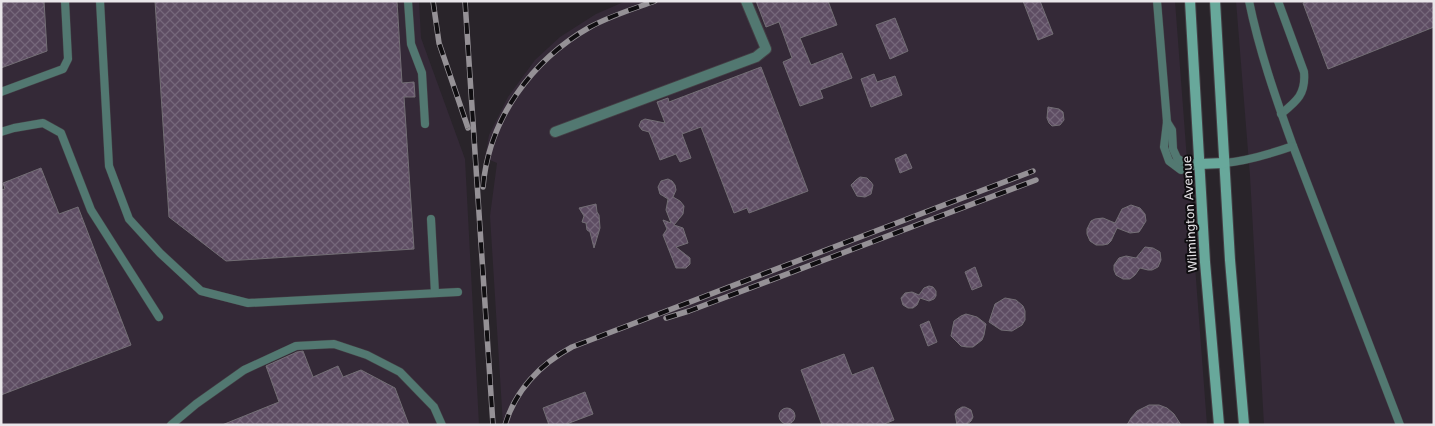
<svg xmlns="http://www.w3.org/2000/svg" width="1435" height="426" font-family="'DejaVu Sans',sans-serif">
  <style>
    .industrial { fill: #342937 }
    .building { fill: url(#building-cross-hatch); stroke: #736e75 }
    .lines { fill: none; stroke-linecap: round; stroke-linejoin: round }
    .lane-casing { stroke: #443f45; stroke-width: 9 }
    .street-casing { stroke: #443f45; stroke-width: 12 }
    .secondary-casing { stroke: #443f45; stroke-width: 12 }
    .lane { stroke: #527871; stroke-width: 8 }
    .street { stroke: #527871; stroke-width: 10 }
    .secondary { stroke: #68a89b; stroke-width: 10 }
    .rail-casing { stroke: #959196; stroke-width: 5.5 }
    .rail { stroke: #100e11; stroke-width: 4; stroke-dasharray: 11; stroke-linecap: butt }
    .labels { text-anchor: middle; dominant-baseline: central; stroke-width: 4; stroke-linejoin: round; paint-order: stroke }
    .street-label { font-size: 12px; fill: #e9e6ea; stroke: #100e11 }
  </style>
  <defs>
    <pattern id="building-cross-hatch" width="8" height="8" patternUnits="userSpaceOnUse" patternTransform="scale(1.25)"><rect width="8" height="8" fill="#5e4d63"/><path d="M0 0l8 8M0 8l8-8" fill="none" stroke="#75677a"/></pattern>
  </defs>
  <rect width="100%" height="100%" fill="#29242a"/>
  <g class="industrial">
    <path d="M1 1H419L421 38 465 159 479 425H1Z"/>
    <path d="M626 1H1175L1207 425H503L490 216 497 163 485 158 489 135 508 97 535 60 560 37 596 14Z"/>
    <path d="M1236 1H1434V425H1264L1250 176Z"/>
  </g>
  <g class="building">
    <path d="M1 1H44L47 51 1 68Z"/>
    <path d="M155 1H397L402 83 414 82 415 97H404L414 249 226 261 169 217Z"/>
    <path d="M756 1H828L837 25 800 38 811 65 842 53 852 78 820 90 823 98 800 106 783 62 792 58 779 22 766 27Z"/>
    <path d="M1023 1H1040L1053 34 1038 40Z"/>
    <path d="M1309 1H1434V27L1328 69 1303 3Z"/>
    <path d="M895 18 908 51 890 59 876 25Z"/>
    <path d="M761 67 808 191 749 213 747 208 734 213 701 127 682 134 691 158 680 162 676 154 660 160 649 132 642 130 639 126 641 121 645 119 665 123 657 102 668 98 669 102Z"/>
    <path d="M874 74 877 82 895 76 902 95 871 107 861 79Z"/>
    <path d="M1048 107 1059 109 1063 112 1064 120 1060 125 1052 126 1049 123 1047 118Z"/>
    <path d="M906 154 912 168 900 173 895 159Z"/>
    <path d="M41 168 59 214 78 207 131 345 1 395V190L5 189 3 183Z"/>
    <path d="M860 177 867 178 871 182 873 185 871 194 865 197 857 196 851 185 856 180Z"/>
    <path d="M668 179 672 181 675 185 676 190 673 197 680 201 684 206 683 214 674 225 683 228 688 243 676 247 690 258V264L686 268H676L663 235 667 229 663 220 671 223 666 210 668 199 660 194 658 187 661 181Z"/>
    <path d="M596 204 597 212 599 215 600 228 594 248 590 232 587 230 586 223 582 222 584 216 579 208Z"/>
    <path d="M1131 205 1140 208 1145 214 1146 221 1141 229 1139 232 1130 233 1117 228 1111 241 1108 244 1103 245H1096L1090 241 1087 234V229L1091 221 1095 219 1103 218 1115 223 1122 209Z"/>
    <path d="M1145 247 1153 248 1160 252 1161 260 1158 267 1152 270H1148L1140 268 1135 275 1130 279H1123L1116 275 1114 270V265L1119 258 1126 256 1136 258Z"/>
    <path d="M975 267 982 286 972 290 965 272Z"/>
    <path d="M929 286 933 287 936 291V296L934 299 929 301 920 298 917 305 913 308H908L903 305 901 298 905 293 912 292 919 295 924 288Z"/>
    <path d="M1005 298 1016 300 1023 306 1025 311V320L1022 325 1012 331 1001 330 989 322 995 304Z"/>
    <path d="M966 314 977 317 986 324 984 335 982 340 973 347H967L961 346 951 336 954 321 961 316Z"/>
    <path d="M929 321 937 342 928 346 920 325Z"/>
    <path d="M303 351 313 377 338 366 343 377 361 370 395 388 409 425H222L279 402 266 366 297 352Z"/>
    <path d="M844 354 852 375 873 367 894 420 882 425H822L801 370Z"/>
    <path d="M585 392 593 414 564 425H549L543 408Z"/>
    <path d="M1149 405H1159L1167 408 1174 414 1181 425H1127L1131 418 1137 411Z"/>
    <path d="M962 407H965L971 410 973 417 971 421 967 424 957 425 955 414 957 410Z"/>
    <circle cx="787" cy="416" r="8"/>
  </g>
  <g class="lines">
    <g class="lane-casing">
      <g id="lane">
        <path d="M100 1 109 166 129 219 160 253 201 291 248 303 458 292"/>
        <path d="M408 1 411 44 422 73 425 124"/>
        <path d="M1157 1 1167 122 1164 147 1169 161 1181 170 1199 164"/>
        <path d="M1249 1C1259 50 1276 99 1293 146"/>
        <path d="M1278 1 1304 72C1306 94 1297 101 1281 114"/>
        <path d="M1 92 63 69 68 59 65 1"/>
        <path d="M1167 122 1172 130 1173 149 1177 158 1181 161 1198 164"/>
        <path d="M1 132 14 128 43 123 61 133 91 210 159 317"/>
        <path d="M1224 163C1248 161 1270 154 1293 146L1400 425"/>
        <path d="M431 219 435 293"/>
        <path d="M171 425 196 404 244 370 296 346 334 344 367 355 400 372 434 407 442 425"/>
      </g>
    </g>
    <g class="street-casing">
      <path id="street" d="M555 132 756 57 766 49 746 1"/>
    </g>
    <g class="secondary-casing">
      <g id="secondary">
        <path d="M1190 1 1205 262 1219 425"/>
        <path d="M1215 1 1230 260 1244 425"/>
        <path d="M1199 164 1224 163"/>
      </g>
    </g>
    <use href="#lane" class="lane"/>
    <use href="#street" class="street"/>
    <use href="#secondary" class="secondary"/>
    <g class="rail-casing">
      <g id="rail">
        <path d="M433 1 439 43 468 128"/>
        <path d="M465 1 493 425"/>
        <path d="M483 187C489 118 532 60 590 27 610 16 633 9 655 1"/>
        <path d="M666 318 689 311 1036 180"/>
        <path d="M505 425C515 391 540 364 572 347L1033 171"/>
      </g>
    </g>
    <use href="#rail" class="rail"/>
  </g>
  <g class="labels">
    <g class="street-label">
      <text transform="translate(1190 214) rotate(-93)">Wilmington Avenue</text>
    </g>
  </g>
  <rect width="1435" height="426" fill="none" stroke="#e9e6ea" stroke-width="5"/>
</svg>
